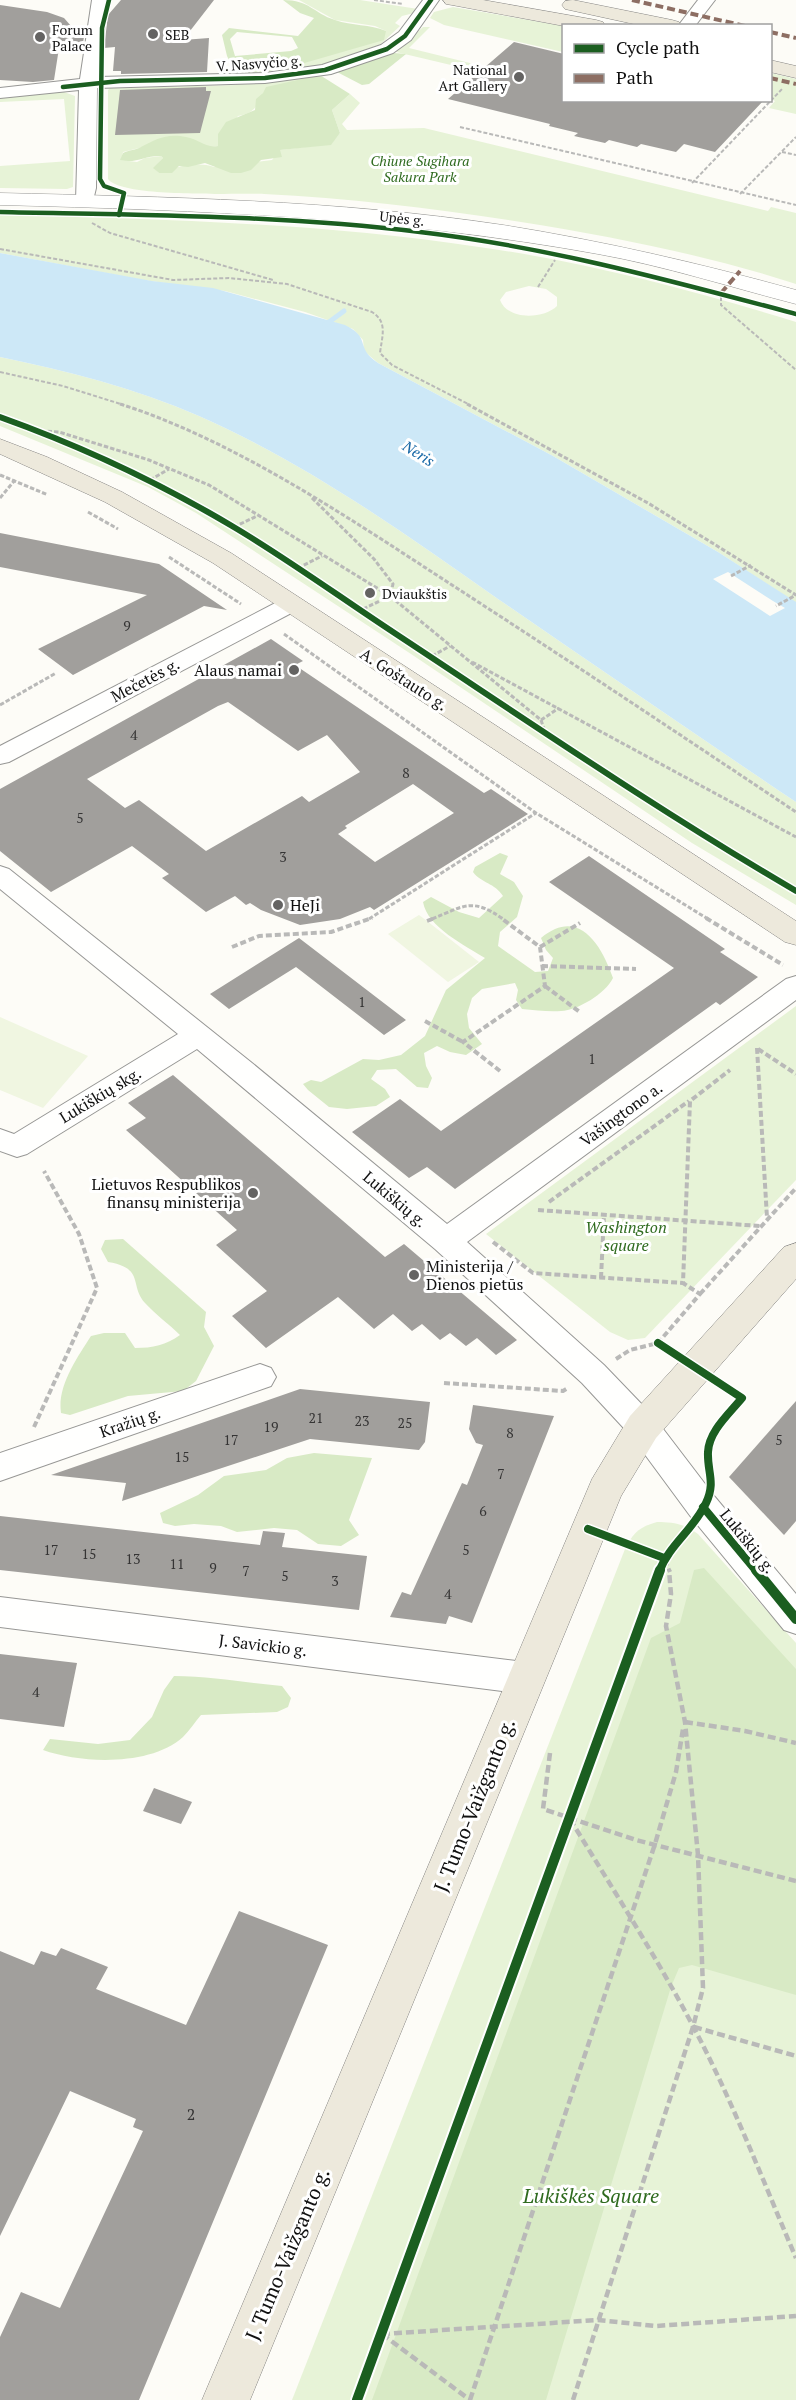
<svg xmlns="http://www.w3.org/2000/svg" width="796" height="2400" font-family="'PT Serif',serif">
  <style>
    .green { fill: #e7f3d7; fill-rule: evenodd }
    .forest { fill: #d8eac5; fill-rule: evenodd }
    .pitch { fill: #f0f6e1 }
    .water { fill: #cde8f7 }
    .pier { fill: #fdfcf7 }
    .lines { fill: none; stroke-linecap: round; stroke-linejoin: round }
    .stream { stroke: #cde8f7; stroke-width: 5 }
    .building { fill: #a19f9c; fill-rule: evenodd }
    .minor-casing { stroke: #979795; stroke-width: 2 }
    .tertiary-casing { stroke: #979795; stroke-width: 1 }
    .primary-casing { stroke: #858482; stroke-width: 1 }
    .path-far3 { stroke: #b9b9b8; stroke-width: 2; stroke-dasharray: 4 2; stroke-linecap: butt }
    .path-far2 { stroke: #b9b9b8; stroke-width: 3; stroke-dasharray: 4.5 2; stroke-linecap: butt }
    .path-far1 { stroke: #b9b9b8; stroke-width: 4; stroke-dasharray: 6 3; stroke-linecap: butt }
    .path { stroke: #b9b9b8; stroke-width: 4.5; stroke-dasharray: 8 4; stroke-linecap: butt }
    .minor { fill: #fffffe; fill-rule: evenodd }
    .tertiary { fill: #fffffe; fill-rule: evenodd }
    .primary { fill: #ede9dc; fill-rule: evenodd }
    .quiet { stroke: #8d6e63; stroke-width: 4; stroke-dasharray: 8 4; stroke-linecap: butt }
    .cycleway-far3-casing { stroke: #fff; stroke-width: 7 }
    .cycleway-far2-casing { stroke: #fff; stroke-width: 9 }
    .cycleway-far1-casing { stroke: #fff; stroke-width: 11 }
    .cycleway-casing { stroke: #fff; stroke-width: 14 }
    .cycleway-far3 { stroke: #1b5e20; stroke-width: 4.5 }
    .cycleway-far2 { stroke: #1b5e20; stroke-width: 6 }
    .cycleway-far1 { stroke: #1b5e20; stroke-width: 8 }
    .cycleway { stroke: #1b5e20; stroke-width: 10 }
    .poi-dot { fill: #646362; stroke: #fff; stroke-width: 2 }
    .labels { text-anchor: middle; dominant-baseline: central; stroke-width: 6; stroke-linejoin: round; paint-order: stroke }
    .far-poi-label { font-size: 14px; fill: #111; stroke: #fff; text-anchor: start }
    .far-street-label { font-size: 14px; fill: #111; stroke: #fff }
    .far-park-label { font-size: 14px; font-style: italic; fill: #2f6b1f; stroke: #fff }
    .number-label { font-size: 14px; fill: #353434 }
    .far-water-label { font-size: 15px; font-style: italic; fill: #1768a6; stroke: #fff }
    .poi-label { font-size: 16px; fill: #111; stroke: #fff; text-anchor: end }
    .street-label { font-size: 16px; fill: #111; stroke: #fff }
    .park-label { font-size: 16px; font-style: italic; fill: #2f6b1f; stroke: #fff }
    .near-number-label { font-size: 16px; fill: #353434 }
    .near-street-label { font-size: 20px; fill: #111; stroke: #fff }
    .near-park-label { font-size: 20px; font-style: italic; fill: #2f6b1f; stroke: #fff }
  </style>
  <rect width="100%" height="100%" fill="#fdfcf7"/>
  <g class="green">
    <path d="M299 0H360L418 9 414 13 402 16 395 23 400 26 381 44 315 68 323 77H311L263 93C257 107 254 113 238 116L218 146 143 147 123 152 121 160 137 162 145 158 161 156 163 158 154 168 159 173C175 167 197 161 214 167L272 160 280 150 331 144 340 133 332 110 350 94 360 103 342 124 347 130 424 128 768 211 771 207 796 213V284C707 255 614 237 521 222 436 209 350 198 264 194 235 193 122 198 108 179V90L110 88 236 85 235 72 294 66 386 31 375 26 335 20Z"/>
    <path d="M453 7 563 26V52L444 25 430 18 434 12Z"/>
    <path d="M423 27H430L409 48 478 65 472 70 396 52Z"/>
    <path d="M771 73 796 79V114L769 108 775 101 771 99Z"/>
    <path d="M64 92 75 96 73 187 67 189 0 188V166L70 161 64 99 0 102V98Z"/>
    <path d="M0 215C159 219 321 223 479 247 587 262 692 290 796 322V603L718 552 553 456 378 363 364 351 363 340 353 329 305 312 225 291 143 280 0 253ZM529 286 546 289 557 297V306C544 319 508 321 500 300L506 292Z"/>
    <path d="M0 357C68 371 135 388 199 416 306 463 403 532 498 599 597 667 696 735 796 802V905L692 843 411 654 196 513 148 487 0 426Z"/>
    <path d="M796 1006V1180L645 1338 628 1340 610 1332 486 1234Z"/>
    <path d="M657 1522C673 1522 685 1524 698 1534L796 1643V2400H292L625 1549C633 1533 639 1527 657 1522Z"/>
  </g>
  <g class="forest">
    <path d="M283 0C310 0 313 13 335 20 352 26 370 24 386 31L384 40 294 66 235 72 227 56 222 35 229 28 298 36 314 18 300 13ZM237 32 292 37 298 48 291 51 235 56 230 39Z"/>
    <path d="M394 53 406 54 369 84 362 85 337 72Z"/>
    <path d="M311 77H323L350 94 332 110 340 133 331 145 280 150 282 157 261 160 251 170 241 173H231L205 163 188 167 179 166 172 173H159L153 168 163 158 161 156C146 155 136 164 120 160L123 153C129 150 136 150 141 147 156 139 167 133 186 137 199 139 204 148 218 146V134L226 122 255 110 256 99 263 93 266 87Z"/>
    <path d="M500 853 508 856 500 874 514 882 523 896 517 917 500 932 498 946 535 972 548 971 553 958 546 950 541 938C579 906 602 946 613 978 605 994 578 1010 561 1011 548 1012 535 1010 522 1009L516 1000 518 990 515 983 482 989 472 998 467 1014 469 1028 482 1044 466 1055 450 1052 437 1046 424 1053 426 1066 432 1078 428 1088 417 1087 396 1069 377 1070 371 1079 385 1089 390 1097 376 1106 347 1109 329 1107 308 1090 303 1084 311 1080 321 1082 363 1059 379 1060 401 1055 425 1036 446 990 485 958C466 946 427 927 423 902L431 897 459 912 479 918 503 896C495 883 481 883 473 872L475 867Z"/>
    <path d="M123 1239 206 1312 204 1327 214 1346 196 1381 183 1391 128 1396 70 1415 61 1413C57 1386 77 1358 91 1336L104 1333H125L135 1348C153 1348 166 1345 180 1335 169 1324 156 1315 145 1303 129 1285 145 1268 108 1262L101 1249 105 1240Z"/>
    <path d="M314 1453 372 1458 349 1520 359 1535 341 1546 318 1544 297 1530 274 1528 237 1532 221 1526 194 1524 175 1526 163 1523 160 1513 198 1495 224 1476 266 1470 287 1458Z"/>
    <path d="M704 1568 796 1669V1995L692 1965 679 1968 671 1987 546 2400H372L651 1638 680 1623 694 1570Z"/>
    <path d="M174 1676C212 1676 244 1683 282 1686L291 1698 288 1707 277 1712 201 1715C195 1722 189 1731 183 1737 151 1766 82 1764 43 1750L50 1739 98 1744 130 1740 152 1717 164 1690Z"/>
  </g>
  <g class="pitch">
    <path d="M419 915 427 921 479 962 448 982 388 934Z"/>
    <path d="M0 1017 88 1056 43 1108 0 1090Z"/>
  </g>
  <path class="water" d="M0 253 152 281 213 288 345 325C372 338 354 347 378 363L553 456 718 552 796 602V802C696 735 597 667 498 599 403 532 306 463 199 416 135 388 68 371 0 357Z"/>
  <path class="pier" d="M728 572 773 601 785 608 770 616 713 579Z"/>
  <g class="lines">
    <path class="stream" d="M325 325 344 311"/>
  </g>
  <g class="building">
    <path d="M121 0H214L183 40 209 38 207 72 121 74V71H113L115 47 104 48 108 15Z"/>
    <path d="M0 5 47 12 64 18 71 26H86L82 48H59L54 80 33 82 0 80Z"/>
    <path d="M514 42 564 54V100H764L715 152 684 144 676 152 641 144 637 147 609 140 605 143 574 136 578 133 549 126 550 124 448 99Z"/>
    <path d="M206 87V91H211L200 133 115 135 120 90Z"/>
    <path d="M0 533 159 564 227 610 204 606 73 675 38 649 147 595 0 567Z"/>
    <path d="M271 639 303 661 295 665 484 793 491 789 528 814 374 910 370 907 340 919 300 925 261 910 250 903 246 905 235 896 206 912 162 878 169 874 132 846 51 892 0 851V789ZM228 702 298 751 327 735 360 772 309 802 302 796 206 851 139 800 125 808 87 779 218 706ZM413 784 454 813 375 862 338 834 347 828 345 826Z"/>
    <path d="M589 856 725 949 720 952 758 977 720 1005 716 1002 455 1189 427 1167 409 1178 352 1132 400 1099 441 1131 674 968 549 882Z"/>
    <path d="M299 938 406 1020 384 1035 296 967 229 1009 210 994Z"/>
    <path d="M173 1075 385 1257 404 1244 517 1340 496 1355 477 1338 466 1346 450 1333 440 1340 422 1324 412 1331 393 1314 374 1329 338 1297 266 1348 232 1316 267 1291 216 1245 237 1230 126 1130 146 1118 128 1103Z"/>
    <path d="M300 1389 430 1402 425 1442 419 1450 310 1439 122 1501 126 1483 51 1475Z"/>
    <path d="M796 1401V1521L784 1535 729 1477Z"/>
    <path d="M473 1405 554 1416 472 1623 449 1616 446 1624 390 1617 402 1592 411 1595 462 1483 467 1485 483 1445 476 1443 469 1429Z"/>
    <path d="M0 1516 260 1545 263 1531 285 1533 282 1547 367 1556 359 1610 0 1570Z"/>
    <path d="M0 1654 77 1663 64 1727 0 1719Z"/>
    <path d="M154 1788 192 1802 181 1824 143 1811Z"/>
    <path d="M239 1911 328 1945 139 2400H0V2337L21 2292 60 2308 143 2131 133 2127 136 2119 70 2091 0 2236V1951L34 1965 41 1951 56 1956 61 1948 108 1967 96 1989 186 2025Z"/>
  </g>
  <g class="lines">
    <g class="minor-casing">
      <g id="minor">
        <path d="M92 0H108L98 77 265 73 322 65 381 45 399 32 423 0H439L411 40 393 53 331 74 265 83 97 88 96 188 92 205H78L76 201 79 90 0 98V88L80 79Z"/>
        <path d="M698 0H715L695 26H678Z"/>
        <path d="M291 597 299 599 303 604 299 609 9 762 0 764V746L283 599Z"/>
        <path d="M0 866 9 869 252 1063 447 1224 786 979 796 976V1000L467 1242 604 1365 654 1417 715 1497 796 1594V1634L784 1630 691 1517 632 1437 582 1383 435 1249 197 1049 27 1154 17 1157 0 1151V1129L14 1134 178 1034 0 889Z"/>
        <path d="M260 1364 271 1368 276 1377 271 1386 0 1481V1453Z"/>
        <path d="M0 1597 525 1662 537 1667 543 1678 537 1689 525 1694 0 1627Z"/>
      </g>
    </g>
    <g class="tertiary-casing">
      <path id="tertiary" d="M0 193C168 197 337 200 503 225 603 241 699 263 796 290V304C730 287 665 266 598 254 400 218 200 210 0 205Z"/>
    </g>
    <g class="primary-casing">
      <g id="primary">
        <path d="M443 0H483L596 20 603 22 605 26H564L452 5 446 4Z"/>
        <path d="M573 0 672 20 679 22 681 26H643L565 9 562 5 565 1Z"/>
        <path d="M770 60 796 66V78L770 72Z"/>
        <path d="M0 439 47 457 122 492 231 553 796 921V945L785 942 213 563 105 502 0 454Z"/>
        <path d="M796 1243V1279L656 1438 621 1496 250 2400H202L592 1479 630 1416 784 1247Z"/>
      </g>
    </g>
    <g class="path-far3">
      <path d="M374 0 403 4"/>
      <path d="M460 127 796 205"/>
      <path d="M782 152 796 155"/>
      <path d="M692 183 782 89"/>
      <path d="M740 194 796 137"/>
      <path d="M92 223 110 233 273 280"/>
      <path d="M0 249 173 280 229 278 287 284 372 312C388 322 382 336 380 353L392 365 470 405"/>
      <path d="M538 287 555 260"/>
      <path d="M721 297V305L796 370"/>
      <path d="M0 372 63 386 124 405"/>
    </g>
    <g class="path-far2">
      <path d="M120 404C228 438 340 512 435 574 556 652 676 732 796 812"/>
      <path d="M467 404 648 503 796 595 776 606"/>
      <path d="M41 431 59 432 149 460 209 485 390 596 541 720 545 732"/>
      <path d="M0 475 48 495"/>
      <path d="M150 480 169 469"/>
      <path d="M0 498 15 480"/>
      <path d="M312 498 374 559 393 584 390 596 361 610"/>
      <path d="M88 512 118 529"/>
      <path d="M234 527 257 516"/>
      <path d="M169 557 241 604"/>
      <path d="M298 568 322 556"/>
      <path d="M731 576 751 565"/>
      <path d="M284 634 536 813 708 919"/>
      <path d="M432 656 450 646"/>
      <path d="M472 662 796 837"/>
      <path d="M0 705 56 673"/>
      <path d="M541 720 559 708"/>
      <path d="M369 919 536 813"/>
      <path d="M432 919C464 906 472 897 503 919"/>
    </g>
    <g class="path-far1">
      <path d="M706 918 783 965"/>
      <path d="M427 921 435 918"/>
      <path d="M232 947 259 936 331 932 372 918"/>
      <path d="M540 947 580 923"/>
      <path d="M542 966 636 969"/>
      <path d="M545 986 581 1013"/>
      <path d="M425 1021 463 1042"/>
      <path d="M757 1048 767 1218"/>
      <path d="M758 1049 796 1074"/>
      <path d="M500 1071 463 1042 545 986 540 947 501 918"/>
      <path d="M549 1202 689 1101"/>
      <path d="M538 1210 760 1226"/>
      <path d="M493 1242 533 1273 683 1283"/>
      <path d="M601 1278 604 1215"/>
      <path d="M700 1294 796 1188"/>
      <path d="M658 1343 670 1351"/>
      <path d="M616 1359 630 1350 658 1343 700 1294 683 1283 690 1101 730 1070"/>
      <path d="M444 1383 563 1391 568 1388"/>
      <path d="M34 1427 97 1288 79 1234 44 1171"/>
      <path d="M707 1463 709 1440 742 1398 722 1384"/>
      <path d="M616 1539 664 1558 670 1572"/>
      <path d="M664 1558 687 1532"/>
    </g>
    <g class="path">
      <path d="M685 1722 745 1731 796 1743"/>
      <path d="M550 1753 543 1809 636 1840 796 1881"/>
      <path d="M570 1819C612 1888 656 1956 694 2028 733 2102 763 2181 796 2258"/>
      <path d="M694 2027 796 2056"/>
      <path d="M382 2334 598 2320 656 2326 796 2316"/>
      <path d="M382 2334 470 2400"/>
      <path d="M470 2400 655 1844 676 1772 683 1729"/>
      <path d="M573 2400 693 2027 703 1988 698 1855 685 1722 666 1626 671 1594 669 1570"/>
    </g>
    <use href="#minor" class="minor"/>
    <use href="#tertiary" class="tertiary"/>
    <use href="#primary" class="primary"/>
    <g class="quiet">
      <path d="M632 0 745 26"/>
      <path d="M770 32 796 38"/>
      <path d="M770 78 796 84"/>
      <path d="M721 293 740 271"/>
    </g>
    <g class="cycleway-far3-casing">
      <g id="cycleway-far3">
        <path d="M109 0 102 28 100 179 104 186 124 193 119 215"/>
        <path d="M63 87 120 81 265 78 325 70 387 49 405 36 431 0"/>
        <path d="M0 212C140 215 281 215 420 232 548 247 672 281 796 314"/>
      </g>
    </g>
    <g class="cycleway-far2-casing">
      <path id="cycleway-far2" d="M0 417C81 446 158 482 232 526 288 559 341 598 396 634 528 721 659 811 796 891"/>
    </g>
    <g class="cycleway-far1-casing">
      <g id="cycleway-far1">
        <path d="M658 1343 742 1398C729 1414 709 1431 708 1452 707 1472 716 1482 706 1503 694 1529 669 1545 659 1572"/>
        <path d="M703 1507 757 1572"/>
        <path d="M588 1529 664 1558"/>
      </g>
    </g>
    <g class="cycleway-casing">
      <g id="cycleway">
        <path d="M756 1570 796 1619"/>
        <path d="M357 2400 660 1570"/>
      </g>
    </g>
    <use href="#cycleway-far3" class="cycleway-far3"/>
    <use href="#cycleway-far2" class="cycleway-far2"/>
    <use href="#cycleway-far1" class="cycleway-far1"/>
    <use href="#cycleway" class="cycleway"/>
  </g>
  <g class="poi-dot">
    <circle cx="153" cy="34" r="6"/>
    <circle cx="40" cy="37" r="6"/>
    <circle cx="519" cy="77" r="6"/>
    <circle cx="370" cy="593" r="6"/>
    <circle cx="294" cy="670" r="6"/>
    <circle cx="278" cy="905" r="6"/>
    <circle cx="253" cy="1193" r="6"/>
    <circle cx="414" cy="1275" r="6"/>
  </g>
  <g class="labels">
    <g class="far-poi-label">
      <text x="52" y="29">Forum<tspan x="52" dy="16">Palace</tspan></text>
      <text x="165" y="34">SEB</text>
      <text x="507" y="69" text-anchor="end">National<tspan x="507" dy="16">Art Gallery</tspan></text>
      <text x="382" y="593">Dviaukštis</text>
    </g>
    <g class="far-street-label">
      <text transform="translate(259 63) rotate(-4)">V. Nasvyčio g.</text>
      <text transform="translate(402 218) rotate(6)">Upės g.</text>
    </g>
    <g class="far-park-label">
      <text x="420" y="160">Chiune Sugihara<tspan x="420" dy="16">Sakura Park</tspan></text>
    </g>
    <g class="number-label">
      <text x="127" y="625">9</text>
      <text x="134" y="734">4</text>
      <text x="406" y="772">8</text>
      <text x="80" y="817">5</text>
      <text x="283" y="856">3</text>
      <text x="362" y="1001">1</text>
      <text x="592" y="1058">1</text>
      <text x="316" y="1417">21</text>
      <text x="362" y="1420">23</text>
      <text x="405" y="1422">25</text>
      <text x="271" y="1426">19</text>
      <text x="510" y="1432">8</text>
      <text x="231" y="1439">17</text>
      <text x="779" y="1439">5</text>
      <text x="182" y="1456">15</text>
      <text x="501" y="1473">7</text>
      <text x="483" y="1510">6</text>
      <text x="51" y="1549">17</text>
      <text x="466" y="1549">5</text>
      <text x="89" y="1553">15</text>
      <text x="133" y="1558">13</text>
      <text x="177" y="1563">11</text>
      <text x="213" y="1567">9</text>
      <text x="246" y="1570">7</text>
      <text x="285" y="1575">5</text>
      <text x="335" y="1580">3</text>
      <text x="448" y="1593">4</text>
      <text x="36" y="1691">4</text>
    </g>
    <g class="far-water-label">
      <text transform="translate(419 453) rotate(32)">Neris</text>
    </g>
    <g class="poi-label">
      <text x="282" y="670">Alaus namai</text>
      <text x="290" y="905" text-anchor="start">HeJi</text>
      <text x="241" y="1184">Lietuvos Respublikos<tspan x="241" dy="18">finansų ministerija</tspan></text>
      <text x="426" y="1266" text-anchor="start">Ministerija /<tspan x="426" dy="18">Dienos pietūs</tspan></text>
    </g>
    <g class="street-label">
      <text transform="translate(404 679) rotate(33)">A. Goštauto g.</text>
      <text transform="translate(145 680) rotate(-28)">Mečetės g.</text>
      <text transform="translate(100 1095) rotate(-31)">Lukiškių skg.</text>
      <text transform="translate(621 1114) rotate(-36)">Vašingtono a.</text>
      <text transform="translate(395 1199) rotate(40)">Lukiškių g.</text>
      <text transform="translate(130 1422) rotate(-19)">Kražių g.</text>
      <text transform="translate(748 1541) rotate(51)">Lukiškių g.</text>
      <text transform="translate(263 1645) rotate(7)">J. Savickio g.</text>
    </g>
    <g class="park-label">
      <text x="626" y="1227">Washington<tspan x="626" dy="18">square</tspan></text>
    </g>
    <g class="near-number-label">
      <text x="191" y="2114">2</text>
    </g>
    <g class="near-street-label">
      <text transform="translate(474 1805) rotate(-68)">J. Tumo-Vaižganto g.</text>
      <text transform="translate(287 2254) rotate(-67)">J. Tumo-Vaižganto g.</text>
    </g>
    <g class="near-park-label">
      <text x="591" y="2195">Lukiškės Square</text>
    </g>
  </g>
  <rect x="562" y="24" width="210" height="78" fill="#ffffff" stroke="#a0a0a0" stroke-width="1.5"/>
  <rect x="574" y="44" width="30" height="9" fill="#1b5e20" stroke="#a0a0a0" stroke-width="1.5"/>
  <text x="616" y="54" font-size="18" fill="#111111">Cycle path</text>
  <rect x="574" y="74" width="30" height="9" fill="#8d6e63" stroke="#a0a0a0" stroke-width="1.5"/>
  <text x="616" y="84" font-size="18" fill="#111111">Path</text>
</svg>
